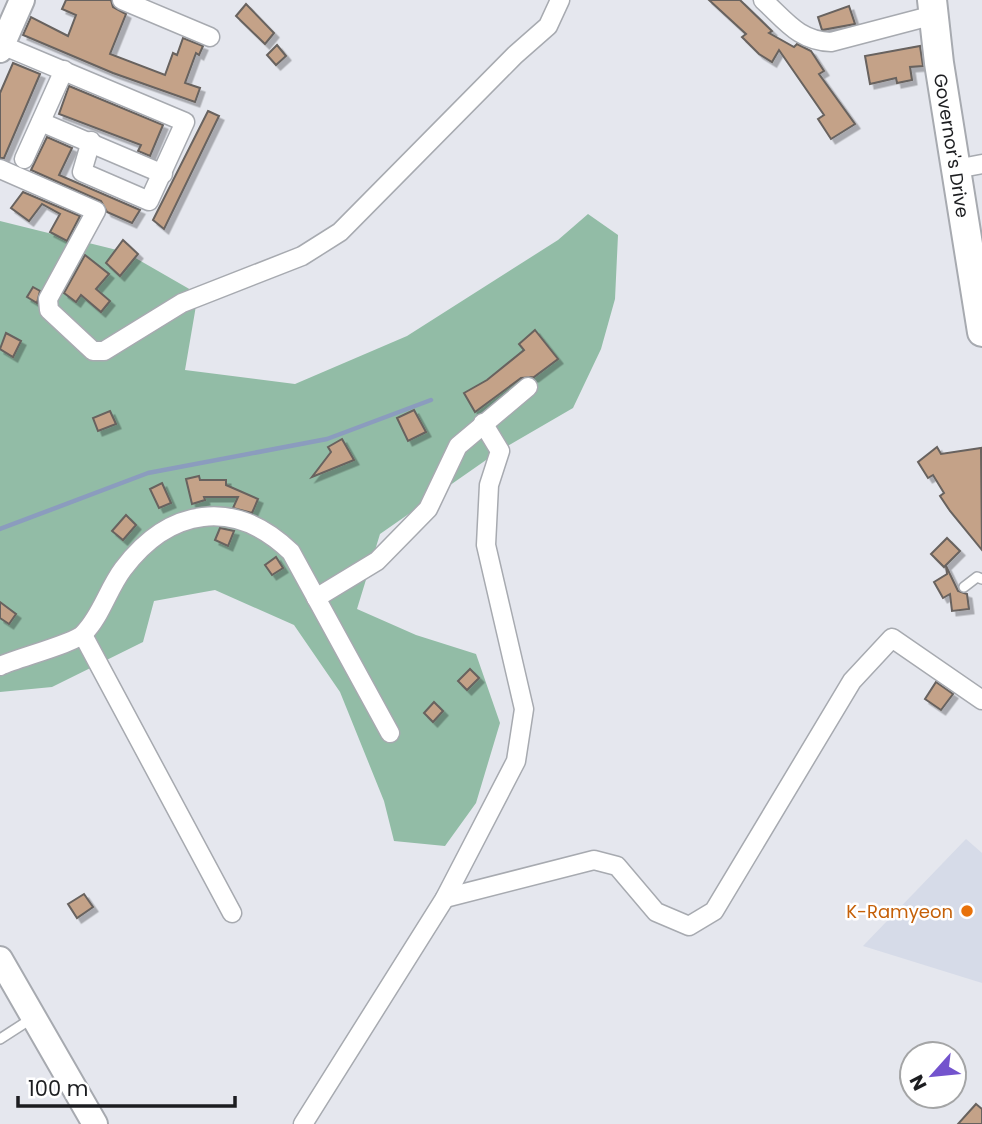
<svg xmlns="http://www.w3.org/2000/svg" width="982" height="1124" font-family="Poppins,sans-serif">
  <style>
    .built { fill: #d6dbe8 }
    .forest { fill: #92bca6 }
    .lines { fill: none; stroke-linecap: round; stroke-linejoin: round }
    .stream { stroke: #8b9cbe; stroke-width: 4.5 }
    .building { fill: #c4a288; stroke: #67625e; stroke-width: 2; filter: url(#shadow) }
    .lane-casing { stroke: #a7aab0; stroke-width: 12 }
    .street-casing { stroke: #a7aab0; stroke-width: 21 }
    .secondary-casing { stroke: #a7aab0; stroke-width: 28 }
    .primary-casing { stroke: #a7aab0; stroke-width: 32 }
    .lane { stroke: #fff; stroke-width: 9 }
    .street { stroke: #fff; stroke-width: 18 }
    .secondary { stroke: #fff; stroke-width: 24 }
    .primary { stroke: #fff; stroke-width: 28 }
    .food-dot { fill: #e8710a; stroke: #fff; stroke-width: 2.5 }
    .labels { text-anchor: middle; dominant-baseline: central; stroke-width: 5; stroke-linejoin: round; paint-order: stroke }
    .street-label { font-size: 18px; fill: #1c1d20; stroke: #fff }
    .food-label { font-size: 18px; fill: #c56008; stroke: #fff; text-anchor: end }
  </style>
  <defs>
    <filter id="shadow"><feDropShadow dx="4.5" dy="4.5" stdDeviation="0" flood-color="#0004"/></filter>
  </defs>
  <rect width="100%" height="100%" fill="#e5e7ee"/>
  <path class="built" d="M966 839 982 853V983L863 946Z"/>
  <path class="forest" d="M588 214 618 235 615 299 601 349 573 408 499 451 380 534 357 609 416 635 476 654 500 723 476 803 445 846 394 841 384 801 340 692 294 625 215 590 154 601 143 642 52 687 0 692V221L125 252 198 294 185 370 295 384 407 336 558 240Z"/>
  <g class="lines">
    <path class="stream" d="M0 529 148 473 327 439 431 400"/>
  </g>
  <g class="building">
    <path d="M66 0H111L113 7 126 14 110 54 165 75 173 53 177 55 183 38 203 46 199 55 196 53 185 83 200 88 195 102 113 73 23 35 31 17 68 36 76 15 62 9Z"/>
    <path d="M709 0H740L772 31 769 33 794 47 797 44 811 51 824 71 819 74 855 124 831 139 818 119 824 115 779 50 772 62 759 54 742 37 746 34Z"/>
    <path d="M246 4 274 33 265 44 236 16Z"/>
    <path d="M849 6 855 24 822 30 818 17Z"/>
    <path d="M277 45 286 56 276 65 267 55Z"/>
    <path d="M920 46 923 66 910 67 912 80 897 83 896 78 870 84 865 56Z"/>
    <path d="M13 63 40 74 4 158H0V93Z"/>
    <path d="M69 86 163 125 150 156 138 151 141 145 59 114Z"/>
    <path d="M208 111 219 116 164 229 153 220Z"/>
    <path d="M47 137 72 148 59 175 140 210 132 223 107 212 101 201 31 170Z"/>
    <path d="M23 192 80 216 67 241 50 232 60 214 42 204 29 221 11 208Z"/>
    <path d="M123 240 138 254 120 276 106 263Z"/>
    <path d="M85 255 109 274 96 289 110 301 101 312 81 295 76 302 64 293Z"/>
    <path d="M33 287 40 291 37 303 27 297Z"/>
    <path d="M535 330 558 359 534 377 521 378 475 412 464 393 487 380 524 350 519 344Z"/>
    <path d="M6 333 21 341 13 357 0 349Z"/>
    <path d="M414 410 426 432 408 441 397 418Z"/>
    <path d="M110 411 116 424 98 431 93 418Z"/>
    <path d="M342 439 354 460 312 477 331 452 328 447Z"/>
    <path d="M937 447 941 454 981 448 982 550 950 511 940 496 944 493 933 475 928 478 918 462Z"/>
    <path d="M199 476 200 480H226V485L258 499 252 513 233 508 238 497H204L205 500 192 504 186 479Z"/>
    <path d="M162 483 171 503 159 508 150 489Z"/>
    <path d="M126 515 136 525 123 540 112 531Z"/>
    <path d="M220 528 234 531 228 546 215 540Z"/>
    <path d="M947 538 960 551 944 567 931 554Z"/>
    <path d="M276 557 283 568 272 575 265 565Z"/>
    <path d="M946 566 958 591 967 594 969 609 952 611 950 594 943 598 934 582 947 574Z"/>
    <path d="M0 602 16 614 9 624 0 618Z"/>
    <path d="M470 669 479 678 467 690 458 681Z"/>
    <path d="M936 682 953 694 941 710 925 699Z"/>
    <path d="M434 702 443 711 433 722 424 713Z"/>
    <path d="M84 894 93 907 77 918 68 904Z"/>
    <path d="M976 1104 982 1109V1124H958Z"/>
  </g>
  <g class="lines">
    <g class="lane-casing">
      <g id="lane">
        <path d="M964 587 977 577 982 579"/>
        <path d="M0 1039 31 1019"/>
      </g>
    </g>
    <g class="street-casing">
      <g id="street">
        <path d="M122 0 210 37"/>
        <path d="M763 0C786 21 799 41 831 42L934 15"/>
        <path d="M2 45 185 122 149 201 82 172 91 141"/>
        <path d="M41 122 163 174"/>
        <path d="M24 159 64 70"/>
        <path d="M0 169 96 211 48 299 49 310 93 351H104L182 303 302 256 340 232 515 55 548 26 560 0"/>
        <path d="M956 169 982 164"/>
        <path d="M316 598 377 561 428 509 458 446 528 387"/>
        <path d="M83 635 232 913"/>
        <path d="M0 666C17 658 76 643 84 633 101 616 108 589 123 569 169 508 234 497 291 552L390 733"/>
        <path d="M445 898 594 860 617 866 656 912 689 926 714 911 852 681 892 638 982 700"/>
        <path d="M303 1124 445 898 516 761 524 709 486 545 489 485 500 451 483 423"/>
      </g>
    </g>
    <g class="secondary-casing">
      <g id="secondary">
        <path d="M0 50 22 0"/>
        <path d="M0 959 95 1124"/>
      </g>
    </g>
    <g class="primary-casing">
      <g id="primary">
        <path id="s1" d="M932 0 939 63 982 332"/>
      </g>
    </g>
    <use href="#lane" class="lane"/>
    <use href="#street" class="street"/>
    <use href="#secondary" class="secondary"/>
    <use href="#primary" class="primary"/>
  </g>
  <circle class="food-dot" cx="967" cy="911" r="7"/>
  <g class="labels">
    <g class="street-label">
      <text stroke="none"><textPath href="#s1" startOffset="147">Governor's Drive</textPath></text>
    </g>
    <g class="food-label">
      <text x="953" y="911">K-Ramyeon</text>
    </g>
  </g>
  <g transform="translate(933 1075) rotate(243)"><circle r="33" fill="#ffffff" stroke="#a4a5a6" stroke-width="2"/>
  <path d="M0-5L12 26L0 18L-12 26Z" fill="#7353cd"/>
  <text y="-10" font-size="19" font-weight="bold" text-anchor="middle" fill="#1c1d20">N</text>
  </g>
  <path d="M18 1096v10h217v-10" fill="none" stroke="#1c1d20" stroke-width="3.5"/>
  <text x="28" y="1096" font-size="21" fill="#1c1d20" stroke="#ffffff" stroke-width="5" paint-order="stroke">100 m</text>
</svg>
